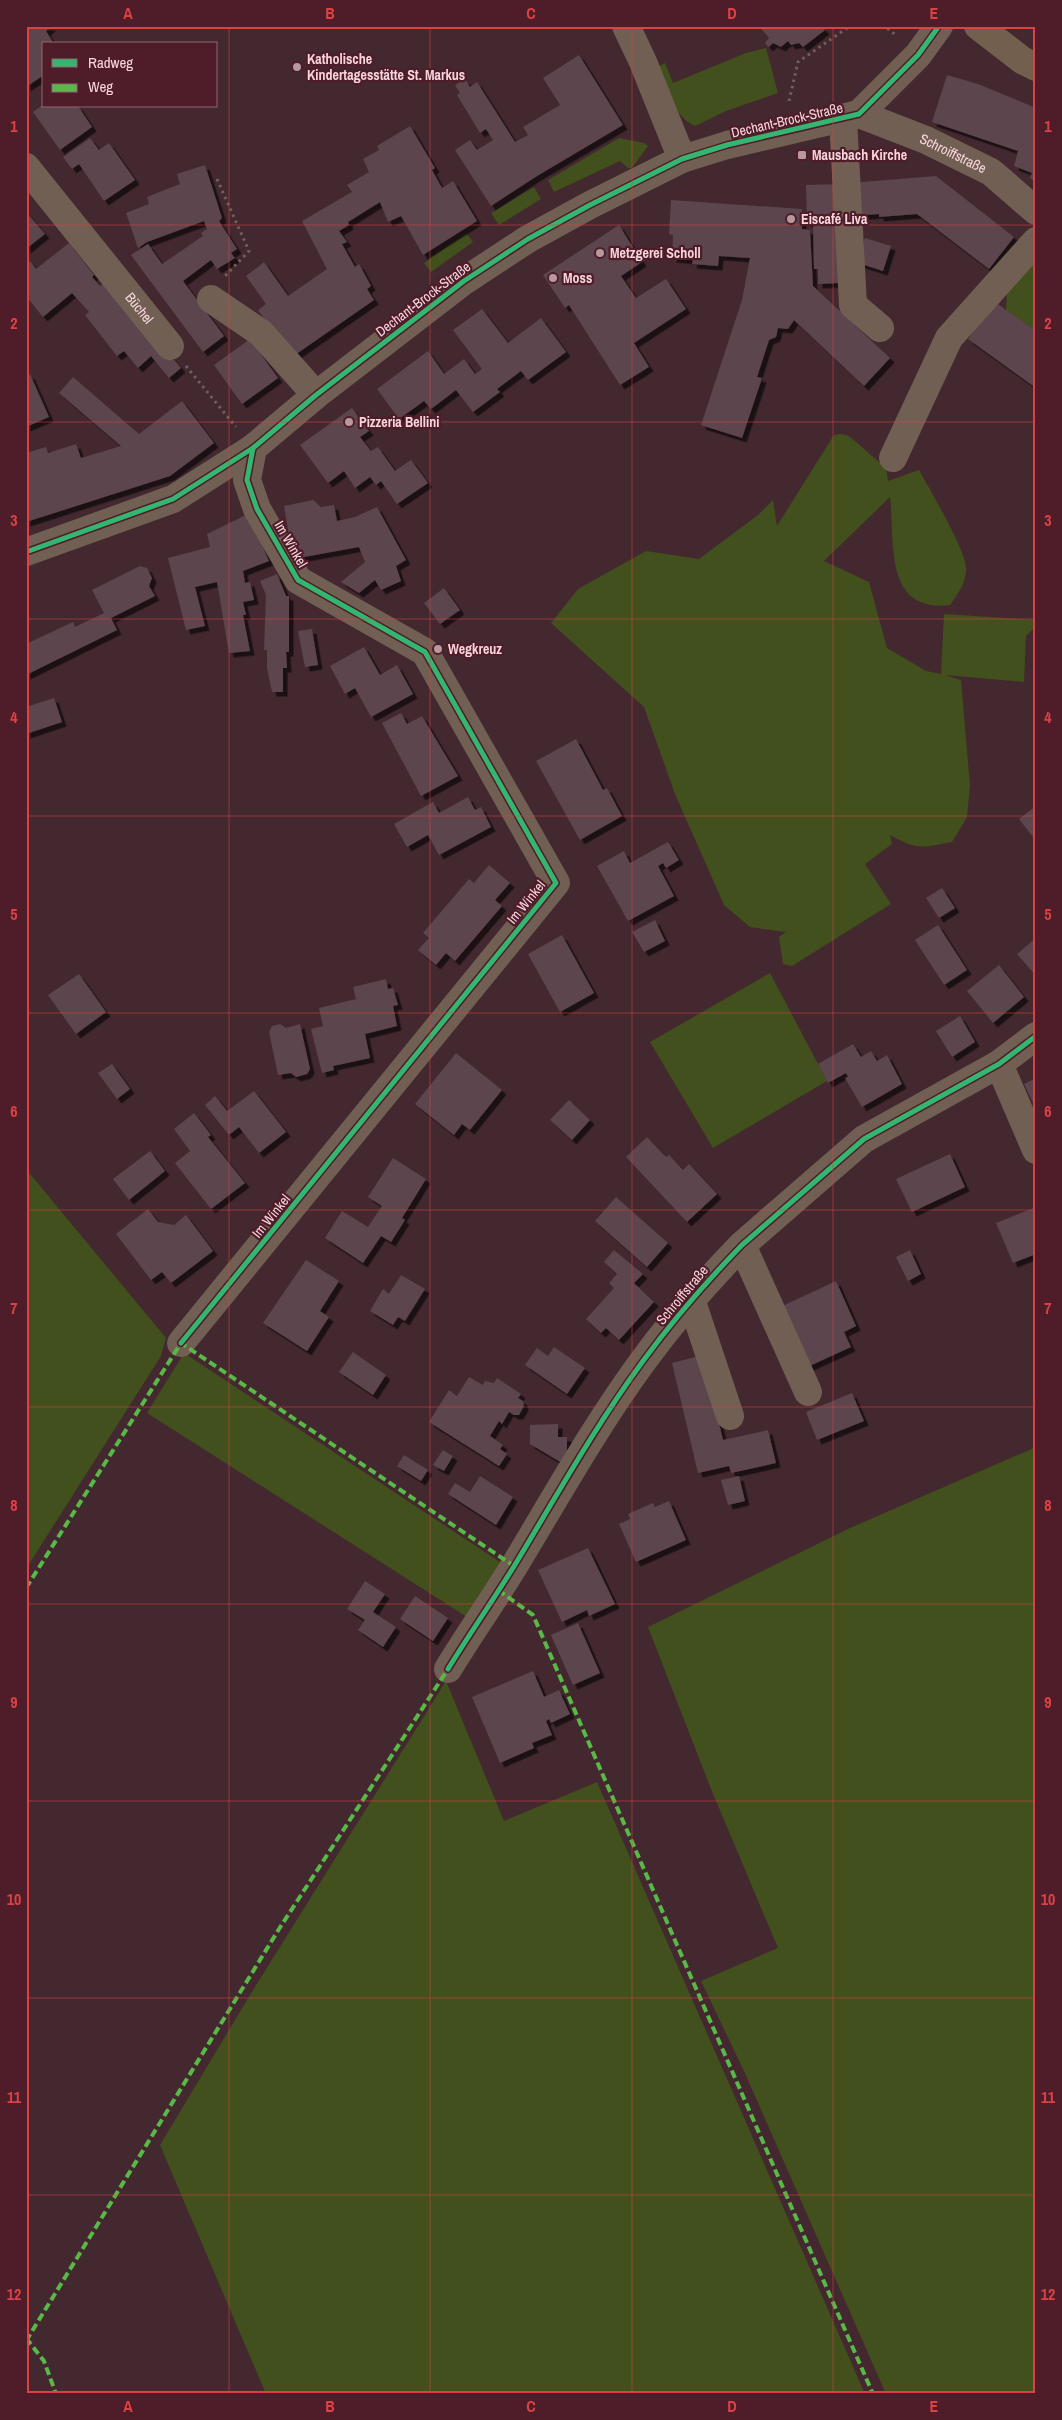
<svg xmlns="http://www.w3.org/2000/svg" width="1062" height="2420" font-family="'Archivo Narrow',sans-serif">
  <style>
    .green { fill: #41501c }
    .building { fill: #5b454d; filter: url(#shadow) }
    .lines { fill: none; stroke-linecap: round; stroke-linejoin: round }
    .path { stroke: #715f59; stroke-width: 3; stroke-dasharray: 2.5 4; stroke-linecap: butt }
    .minor { stroke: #715f53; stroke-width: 28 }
    .major { stroke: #735f4e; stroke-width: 28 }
    .quiet { stroke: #58b947; stroke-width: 4; stroke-dasharray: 8 4; stroke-linecap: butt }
    .cycleway-casing { stroke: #4f1c2a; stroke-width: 8 }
    .cycleway { stroke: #33b770; stroke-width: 5 }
    .grid { fill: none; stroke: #db4243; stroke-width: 1; stroke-opacity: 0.55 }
    .poi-dot { fill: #b8989f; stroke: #4f1c2a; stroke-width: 2 }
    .labels { text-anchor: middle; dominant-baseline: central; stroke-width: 4.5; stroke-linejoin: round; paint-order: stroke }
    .poi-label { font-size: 14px; font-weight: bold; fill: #f7d5db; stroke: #4f1c2a; text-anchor: start }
    .street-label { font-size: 14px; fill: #f7d5db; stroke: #4f1c2a }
    .neatline { fill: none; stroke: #db4243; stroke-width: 2 }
    .grid-label { font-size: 16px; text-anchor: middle; font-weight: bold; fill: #db4243 }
  </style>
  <defs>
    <filter id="shadow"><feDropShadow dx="4.5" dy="4.5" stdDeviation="0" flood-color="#0009"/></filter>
  </defs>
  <rect width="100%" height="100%" fill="#43282f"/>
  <g class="green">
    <path d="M766 48 778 93 726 111 695 126C674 117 666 87 655 68L665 63 673 83 746 53Z"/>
    <path d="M619 138 644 143 648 146 632 168H628L620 161 554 192 548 180Z"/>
    <path d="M534 187 541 199 499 225 491 213Z"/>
    <path d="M466 233 473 242 431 272 424 263Z"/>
    <path d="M1036 260V330L1035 331 1006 310 1007 290Z"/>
    <path d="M841 434 849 436 886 468 888 481 919 470C929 488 965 549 966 567 967 582 958 594 950 605 883 613 895 541 890 497L824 561 869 582 887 648 926 671 941 674 944 614 1036 620V626L1026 636 1024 682 945 675 961 680 970 786 967 817 952 842C922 848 917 850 890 835L892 844 865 864 891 904 792 966 783 964 779 937 786 932 750 927 724 905 675 794 644 707 551 623 578 589 646 551 699 559 758 515 773 500 777 526 834 435Z"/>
    <path d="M770 973 827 1081 713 1148 650 1042Z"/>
    <path d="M26 1169 166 1338 161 1356 26 1569Z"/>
    <path d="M184 1353 503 1564 467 1617 147 1413Z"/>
    <path d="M1036 1447V2394H886L744 2071 701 1981 778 1948 711 1789 648 1627 850 1528Z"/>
    <path d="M446 1681 504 1821 597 1782 865 2394H266L160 2145 250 1995Z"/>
  </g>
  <g class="building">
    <path d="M26 26H52L46 31 54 44H44V75L26 87Z"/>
    <path d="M759 26H821L825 30 803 47 799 43 791 45 788 41 781 47 773 43 768 47 765 43 769 38Z"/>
    <path d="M579 55 623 125 537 176 491 206 455 150 470 140 477 150 493 140 486 129 480 133 457 95 460 93 455 85 465 79 470 87 477 82 515 142 528 135 523 127 560 105 543 78Z"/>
    <path d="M947 75 978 84 1036 108V183L1030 178 1032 173 1014 166 1018 151 932 122Z"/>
    <path d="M44 104V106H78L92 127 60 150 33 112Z"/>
    <path d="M410 126 435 168 432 170 442 188 453 181 477 221 423 255 401 216 388 222 380 202 348 222 349 225 339 231 347 242 342 244 355 267 359 264 371 286 367 289 374 300 292 357 258 310 266 304 246 276 264 262 288 296 327 269 302 221 352 192 347 185 369 172 363 159 379 150 377 146Z"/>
    <path d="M90 138 99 150 109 143 135 180 104 201 79 164 72 169 63 157Z"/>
    <path d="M205 165 222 218 219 221 237 249 231 253 235 258 217 269 211 260 183 281 224 336 203 352 131 255 148 244 162 264 203 236 201 233 207 229 204 221 147 242 138 248 126 213 149 204 147 197 180 184 177 174Z"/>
    <path d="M936 176 1014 237 989 269 917 214 879 217V214L852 216 850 183Z"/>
    <path d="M841 184 836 209 838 283 818 284V269H814L813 223H807L806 185Z"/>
    <path d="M671 200 802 209V229L810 230 813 286 890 358 864 386 794 320 788 329 778 328 776 337 769 340 757 377 762 378 742 438 701 425 742 300 750 258 719 256 718 266 692 264 693 260 672 258 673 235 669 234Z"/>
    <path d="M26 212 45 234 26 249Z"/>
    <path d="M619 225 642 262 621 276 636 298 666 279 686 309 634 343 649 367 620 385 569 305 565 308 543 275Z"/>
    <path d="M865 238 891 246 883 271 858 263Z"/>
    <path d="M69 243 94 275 92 277 100 286 106 281 181 368 169 378 151 356 138 368 124 351 117 356 85 315 89 312 72 293 43 317 26 296V263L30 261 36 269Z"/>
    <path d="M995 302 1036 331V388L968 339Z"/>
    <path d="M482 309 508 343 541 318 566 352 528 380 521 371 497 389 500 392 473 412 456 390 431 409 424 401 399 419 377 389 428 351 444 374 464 359 475 374 482 369 453 330Z"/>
    <path d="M250 339 278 378 242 404 214 365Z"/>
    <path d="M30 374 49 417 26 427V376Z"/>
    <path d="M73 377 139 434 182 401 214 443 170 476 26 522V453L46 447 48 453 76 444 81 458 121 446 59 393Z"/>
    <path d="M352 408 369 431 360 437 371 451 378 447 395 471 411 460 428 483 397 504 381 481 376 485 370 477 355 488 344 471 328 483 300 445Z"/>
    <path d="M313 500 321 507 334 505 337 521 355 517 377 507 406 560 396 566 401 581 381 590 375 580 359 593 341 582 365 562 359 547 293 559 284 506Z"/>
    <path d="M248 514 269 561 243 571 245 583 250 582 254 600 243 602 246 615H243L250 651 229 653 217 582 195 587 205 626 186 630 168 558 210 547 207 534Z"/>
    <path d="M140 566 147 568 152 578 149 586 155 596 111 618 117 630 26 675V644L73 622 75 627 104 613 92 590Z"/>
    <path d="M277 574 286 596H289V652H286L287 668H283V692H272L267 668V650H264L266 595 260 581Z"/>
    <path d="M444 588 460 610 440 624 424 603Z"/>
    <path d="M312 629 318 665 305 667 298 631Z"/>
    <path d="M364 647 380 675 397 665 413 694 371 717 355 688 345 694 330 666Z"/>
    <path d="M54 698 62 722 26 734V707Z"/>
    <path d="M401 713 407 724 422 716 458 776 421 796 382 723Z"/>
    <path d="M576 739 603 790 607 788 622 816 580 840 536 761Z"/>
    <path d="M468 797 475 810 481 807 491 827 439 855 428 835 407 847 394 824 433 802 439 813Z"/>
    <path d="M1036 806V841L1019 819Z"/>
    <path d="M668 842 679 860 666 868 663 863 658 866 674 896 628 921 597 866 624 851 630 863Z"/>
    <path d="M489 865 510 883 495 900 502 906 455 961 446 953 436 965 418 950 429 938 423 933 469 879 474 883Z"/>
    <path d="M942 888 955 908 939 918 926 898Z"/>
    <path d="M655 920 665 941 644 952 632 932Z"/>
    <path d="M938 925 967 970 944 985 915 940Z"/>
    <path d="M562 935 594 993 560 1012 528 954Z"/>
    <path d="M1036 938V976L1017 954Z"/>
    <path d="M999 965 1024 997 993 1023 967 991Z"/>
    <path d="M79 974 106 1012 76 1034 48 995Z"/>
    <path d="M386 979 388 989 393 988 398 1005 393 1006 397 1026 365 1034 370 1058 333 1066 334 1070 322 1073 311 1029 323 1026 319 1008 356 999 353 987Z"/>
    <path d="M960 1016 975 1042 952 1057 936 1031Z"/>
    <path d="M280 1024 286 1028 300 1024 310 1069 307 1074 296 1077 291 1073 278 1075 269 1032 272 1026Z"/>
    <path d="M853 1044 861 1057 871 1051 877 1061 887 1055 902 1084 862 1107 845 1078 848 1077 846 1073 828 1083 818 1064Z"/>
    <path d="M456 1053 502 1090 470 1130 462 1124 454 1135 415 1104Z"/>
    <path d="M112 1064 130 1089 117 1099 98 1073Z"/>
    <path d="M1036 1078V1109L1024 1084Z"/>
    <path d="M254 1091 286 1132 259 1153 239 1127 229 1135 205 1105 215 1096 227 1111Z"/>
    <path d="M569 1100 590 1120 572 1140 550 1120Z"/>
    <path d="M194 1113 211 1135 208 1137 245 1183 211 1209 175 1163 190 1151 174 1129Z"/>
    <path d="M647 1137 666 1157 669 1155 683 1170 689 1164 717 1194 687 1222 626 1157Z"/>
    <path d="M150 1151 165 1171 129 1200 113 1179Z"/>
    <path d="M950 1154 965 1187 912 1212 896 1179Z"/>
    <path d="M393 1158 426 1179 402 1218 405 1220 391 1242 381 1236 363 1263 325 1238 342 1211 368 1227 382 1206 368 1197Z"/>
    <path d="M616 1197 668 1243 647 1267 595 1221Z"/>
    <path d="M1036 1207V1254L1013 1263 996 1223Z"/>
    <path d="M148 1209 158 1222 174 1225 186 1215 213 1251 171 1283 162 1272 151 1280 116 1234Z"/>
    <path d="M614 1250 643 1274 634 1283 654 1302 619 1340 606 1328 601 1333 586 1319 614 1288 609 1283 617 1274 604 1262Z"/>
    <path d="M910 1250 921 1274 908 1281 896 1257Z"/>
    <path d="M306 1260 339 1281 320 1311 329 1317 307 1351 263 1323Z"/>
    <path d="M401 1275 425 1289 405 1321 398 1317 393 1325 370 1311 383 1289 389 1294Z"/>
    <path d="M836 1281 856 1326 844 1332 851 1347 803 1369 776 1309Z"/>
    <path d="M554 1347 585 1368 567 1394 525 1365 537 1348 548 1356Z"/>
    <path d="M353 1352 386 1375 373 1395 339 1372Z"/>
    <path d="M703 1355 723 1440 768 1430 776 1463 731 1473 729 1466 698 1473 672 1363Z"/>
    <path d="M469 1377 483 1385 485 1381 494 1383 497 1378 521 1394 518 1398 523 1401 524 1406 519 1415H514L509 1412 502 1424 499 1421 490 1436 503 1445 500 1449 507 1454 499 1466 429 1422 449 1390 457 1396Z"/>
    <path d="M852 1393 864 1421 817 1440 806 1412Z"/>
    <path d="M558 1424V1437H567V1456L562 1463 530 1444V1425Z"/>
    <path d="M443 1450 453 1456 444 1471 433 1465Z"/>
    <path d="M404 1455 428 1470 421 1481 397 1466Z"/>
    <path d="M480 1476 513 1497 496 1525 448 1494 455 1483 470 1492Z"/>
    <path d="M739 1476 745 1501 728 1505 721 1480Z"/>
    <path d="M669 1501 686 1540 636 1562 619 1524 630 1519 628 1514 653 1503 655 1507Z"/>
    <path d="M588 1548 615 1604 589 1616 587 1610 562 1622 538 1570Z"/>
    <path d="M365 1581 385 1594 373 1612 396 1627 383 1647 358 1630 365 1620 347 1609Z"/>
    <path d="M415 1596 448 1618 433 1641 400 1619Z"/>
    <path d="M578 1623 600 1673 573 1685 551 1635Z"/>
    <path d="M533 1671 544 1697 559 1690 570 1714 551 1723 549 1719 546 1721 552 1735 532 1743 534 1748 500 1763 472 1697Z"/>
  </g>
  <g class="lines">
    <g class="path">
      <path d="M868 26 887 28 897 36"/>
      <path d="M789 101 798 62 850 26"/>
      <path d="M217 179 249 251 225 276"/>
      <path d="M186 366 236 427"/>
    </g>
    <g class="minor">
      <path d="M626 26 643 62 682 159"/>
      <path id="s1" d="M859 114 926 140 991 172 1036 211"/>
      <path d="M843 119 853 305 880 328"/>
      <path id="s2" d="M26 167 170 346"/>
      <path d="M211 299 261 333 316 395"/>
      <path d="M893 458 949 338 1036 241"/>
      <path d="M26 552 173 499 253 448 316 395 464 281 528 239 590 205 682 159 727 145 859 114 918 55 939 26"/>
      <path d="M999 1064 1036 1150"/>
      <path d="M742 1245 808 1392"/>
      <path d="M691 1299 730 1416"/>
      <path d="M181 1343 556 883 425 652 298 580 257 509 247 480 253 448"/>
      <path d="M448 1669C470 1633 494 1599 516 1563 557 1495 596 1425 643 1361 673 1320 706 1282 742 1245L864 1139 999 1064 1036 1036"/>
    </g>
    <path class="major" d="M978 26 1022 60 1036 67"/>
    <g class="quiet">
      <path d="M26 1588 181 1343 514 1566"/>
      <path d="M498 1590 533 1615 873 2394"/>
      <path d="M26 2338 44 2361 56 2394"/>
      <path d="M26 2341 279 1929 448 1669"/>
    </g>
    <g class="cycleway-casing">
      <g id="cycleway">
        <path d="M26 552 173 499 253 448 316 395 464 281 528 239 590 205 682 159 727 145 859 114 918 55 939 26"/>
        <path d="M181 1343 556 883 425 652 298 580 257 509 247 480 253 448"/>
        <path d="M448 1669C470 1633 494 1599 516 1563 557 1495 596 1425 643 1361 673 1320 706 1282 742 1245L864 1139 999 1064 1036 1036"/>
      </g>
    </g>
    <use href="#cycleway" class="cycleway"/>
  </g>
  <path class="grid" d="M229 26V2394M430 26V2394M632 26V2394M833 26V2394M26 225H1036M26 422H1036M26 619H1036M26 816H1036M26 1013H1036M26 1210H1036M26 1407H1036M26 1604H1036M26 1801H1036M26 1998H1036M26 2195H1036"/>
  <g class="poi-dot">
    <circle cx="297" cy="67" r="5"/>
    <rect x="797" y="150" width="10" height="10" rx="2.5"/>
    <circle cx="791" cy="219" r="5"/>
    <circle cx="600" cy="253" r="5"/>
    <circle cx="553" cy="278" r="5"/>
    <circle cx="349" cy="422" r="5"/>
    <circle cx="438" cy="649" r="5"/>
  </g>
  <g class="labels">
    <g class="poi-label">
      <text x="307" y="59">Katholische<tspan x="307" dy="16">Kindertagesstätte St. Markus</tspan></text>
      <text x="812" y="155">Mausbach Kirche</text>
      <text x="801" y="219">Eiscafé Liva</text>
      <text x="610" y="253">Metzgerei Scholl</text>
      <text x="563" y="278">Moss</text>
      <text x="359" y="422">Pizzeria Bellini</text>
      <text x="448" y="649">Wegkreuz</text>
    </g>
    <g class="street-label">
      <text transform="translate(787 120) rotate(-13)">Dechant-Brock-Straße</text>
      <text stroke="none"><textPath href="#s1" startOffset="102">Schroiffstraße</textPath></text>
      <text transform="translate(423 299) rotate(-37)">Dechant-Brock-Straße</text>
      <text stroke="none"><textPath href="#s2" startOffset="181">Büchel</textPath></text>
      <text transform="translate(291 544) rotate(60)">Im Winkel</text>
      <text transform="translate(526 902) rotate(-51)">Im Winkel</text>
      <text transform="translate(271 1216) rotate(-51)">Im Winkel</text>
      <text transform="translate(682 1295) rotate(-50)">Schroiffstraße</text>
    </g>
  </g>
  <rect width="1062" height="2420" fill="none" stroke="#4f1c2a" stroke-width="55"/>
  <rect x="42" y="42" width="175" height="65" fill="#4f1c2a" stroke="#926671"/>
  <rect x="52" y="59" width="25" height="8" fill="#33b770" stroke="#926671"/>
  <text x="88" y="68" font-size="15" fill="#f7d5db">Radweg</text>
  <rect x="52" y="84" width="25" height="8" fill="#58b947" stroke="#926671"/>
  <text x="88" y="92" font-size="15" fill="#f7d5db">Weg</text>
  <rect x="28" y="28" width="1006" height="2364" class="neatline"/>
  <g class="grid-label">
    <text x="128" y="19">A</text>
    <text x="330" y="19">B</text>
    <text x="531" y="19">C</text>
    <text x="732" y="19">D</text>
    <text x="934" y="19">E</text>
    <text x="14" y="132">1</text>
    <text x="1048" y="132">1</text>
    <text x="14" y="329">2</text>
    <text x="1048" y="329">2</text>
    <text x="14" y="526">3</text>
    <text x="1048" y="526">3</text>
    <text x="14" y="723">4</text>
    <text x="1048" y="723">4</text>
    <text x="14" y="920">5</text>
    <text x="1048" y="920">5</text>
    <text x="14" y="1117">6</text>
    <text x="1048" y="1117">6</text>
    <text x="14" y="1314">7</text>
    <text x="1048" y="1314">7</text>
    <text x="14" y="1511">8</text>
    <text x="1048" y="1511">8</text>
    <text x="14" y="1708">9</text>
    <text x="1048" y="1708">9</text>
    <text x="14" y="1905">10</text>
    <text x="1048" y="1905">10</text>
    <text x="14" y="2103">11</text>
    <text x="1048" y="2103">11</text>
    <text x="14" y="2300">12</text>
    <text x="1048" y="2300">12</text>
    <text x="128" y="2412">A</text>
    <text x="330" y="2412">B</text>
    <text x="531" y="2412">C</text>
    <text x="732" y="2412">D</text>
    <text x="934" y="2412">E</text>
  </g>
</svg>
